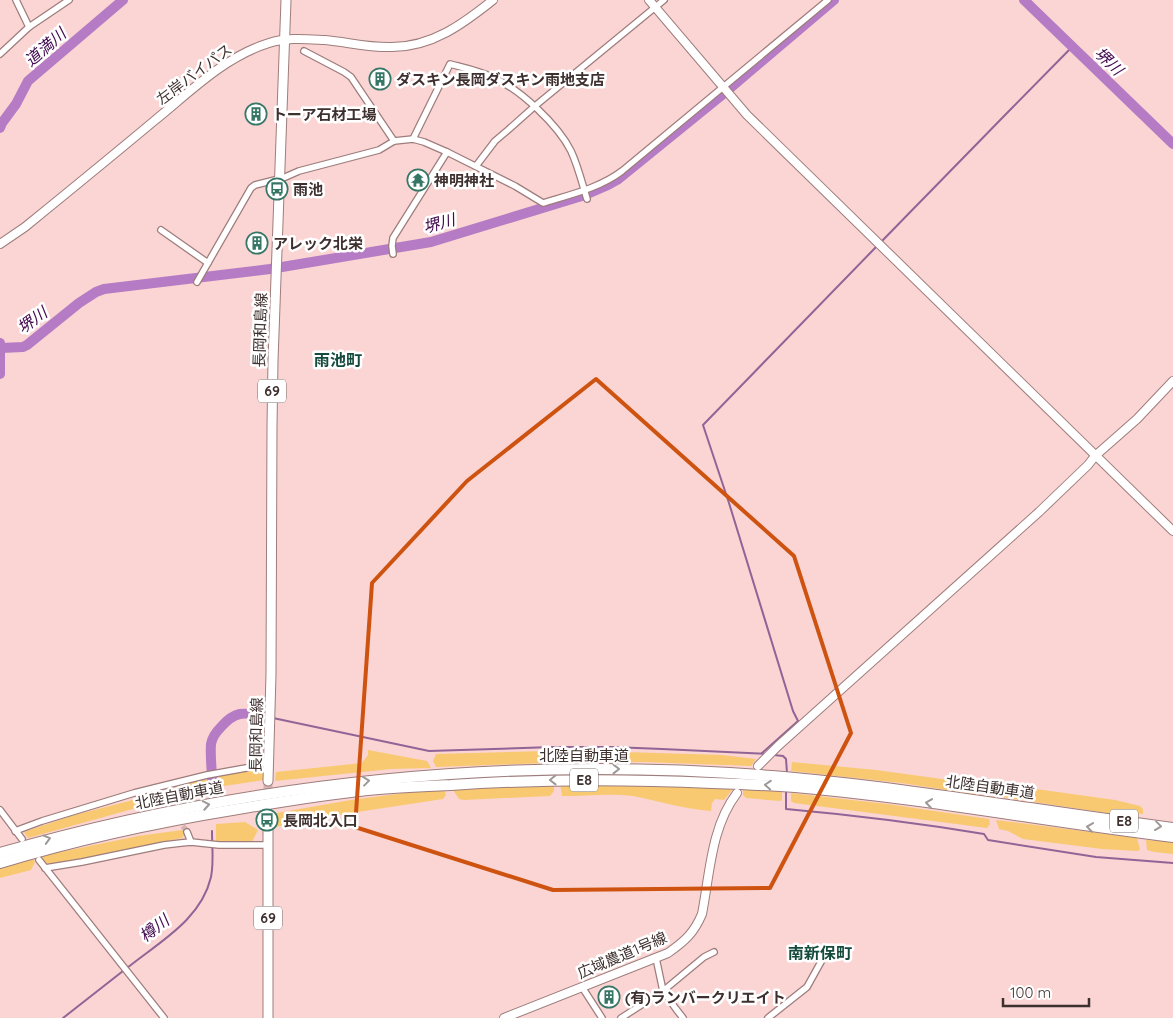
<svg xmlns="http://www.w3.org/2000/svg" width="1173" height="1018" font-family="Quicksand,'Noto Sans JP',sans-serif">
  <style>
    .green { fill: #f8c971 }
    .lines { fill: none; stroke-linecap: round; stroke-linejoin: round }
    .stream { stroke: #916497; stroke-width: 2 }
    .river { stroke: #b57bc4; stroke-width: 10 }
    .street-tunnel { stroke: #d4b4b2; stroke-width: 5.5; stroke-dasharray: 5.5 3; stroke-linecap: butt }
    .primary-tunnel { stroke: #d4b4b2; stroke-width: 9; stroke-dasharray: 9 4.5; stroke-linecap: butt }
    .street-casing { stroke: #9e7d7c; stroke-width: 8 }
    .secondary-casing { stroke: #9e7d7c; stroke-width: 10 }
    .primary-casing { stroke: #9e7d7c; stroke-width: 11 }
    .highway-casing { stroke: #9e7d7c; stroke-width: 12 }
    .street { stroke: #fff; stroke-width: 5.5 }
    .secondary { stroke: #fff; stroke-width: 8 }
    .primary { stroke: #fff; stroke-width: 9 }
    .highway { stroke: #fff; stroke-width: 10 }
    .oneway { stroke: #9e9897 }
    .marked { fill: none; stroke: #ce5311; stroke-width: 4; stroke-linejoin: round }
    .labels { text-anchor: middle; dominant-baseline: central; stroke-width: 5; stroke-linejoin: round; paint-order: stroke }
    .shield { fill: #fff; stroke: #786e6d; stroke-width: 1 }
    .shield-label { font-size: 14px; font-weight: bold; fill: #3e302f }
    .street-label { font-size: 15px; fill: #3e302f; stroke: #fff }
    .poi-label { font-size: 15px; font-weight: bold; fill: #3e302f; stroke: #fff; text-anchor: start }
    .water-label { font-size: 16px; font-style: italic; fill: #42094f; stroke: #fff }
    .neighbourhood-label { font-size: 16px; font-weight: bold; fill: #154a3d; stroke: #fff }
  </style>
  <rect width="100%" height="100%" fill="#fad5d3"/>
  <g class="green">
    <path d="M368 750 427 761 431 768 391 769 275 781 276 772 362 763 368 755Z"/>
    <path d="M546 751V763L436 767 433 761 436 754Z"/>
    <path d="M591 751 722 755 756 759 751 766 643 762 561 763 555 762 554 752Z"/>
    <path d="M792 762 876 770 964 782C975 784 978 784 980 795L901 783 791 771Z"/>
    <path d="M252 769 259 771H264L265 780 217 787V777Z"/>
    <path d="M202 779 207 780 209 788 166 799 165 797V791Z"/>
    <path d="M560 783 726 788 732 790 724 800 715 799 712 803 711 811C684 809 659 801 633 796 610 793 585 796 562 796Z"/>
    <path d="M999 784 1115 800 1140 806 1143 809V814L1128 812 1113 814 989 795 988 792V787Z"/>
    <path d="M554 785V791L550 796 464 800 459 799 451 787Z"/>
    <path d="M745 788 782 792V800L780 801 746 798 743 795V790Z"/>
    <path d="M427 790H444L446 795 443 799 344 814 275 827V816L276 813 351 800Z"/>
    <path d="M152 792 156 795 158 802 28 838 24 832 71 816 129 801Z"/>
    <path d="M791 793 887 804 989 819 990 824 987 828 794 803 791 801Z"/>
    <path d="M996 820 1137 838 1140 849 1138 851 1102 849 1023 839 1008 831 999 829Z"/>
    <path d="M245 822 258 830 252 842 216 841V824Z"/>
    <path d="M182 830 185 834 182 838 90 857 49 864 45 862 41 856 138 836Z"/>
    <path d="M1146 840 1173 842V854L1154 852 1147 850Z"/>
    <path d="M33 858 35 862 31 870 0 878V867Z"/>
  </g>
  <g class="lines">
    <g class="stream">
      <path d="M880 243 1008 112 1072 47"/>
      <path d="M273 718 429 751 553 747H612L662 749 767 754"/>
      <path d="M762 753 798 721 793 711 729 503 703 425 877 246"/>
      <path d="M774 755 783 756 786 759 787 773"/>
      <path d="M786 790V809C853 815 918 823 984 834L988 840 1096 857 1173 863"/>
      <path d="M127 968C159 942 201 920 211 877 214 863 212 846 212 831"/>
      <path d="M63 1018 123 971"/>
    </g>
    <g class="river">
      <path d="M1024 0 1173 144"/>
      <path d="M0 128 2 123 16 104 28 81 123 0"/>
      <path d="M1 348 23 347 27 345 79 303 96 292 104 289 270 269 431 242 585 195 608 185 617 180 723 94 834 0"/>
      <path d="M0 374V343"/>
      <path d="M212 780C212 769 210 756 211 744 212 738 216 732 221 727 235 711 243 712 263 716"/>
    </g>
    <g class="street-tunnel">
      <path d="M161 796 172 812"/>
      <path d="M178 819 187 832"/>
    </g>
    <path class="primary-tunnel" d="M268 819V781"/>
    <g class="street-casing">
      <g id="street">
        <path d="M16 0 29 27"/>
        <path d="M304 51 344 72 351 77 394 141"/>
        <path d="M0 54 29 27 69 0"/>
        <path d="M413 139 450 64C465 68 480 71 494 78 521 90 558 125 571 151 578 166 582 183 587 199"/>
        <path d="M476 166 495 141 508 130 535 106 664 0"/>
        <path d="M161 230 208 263"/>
        <path d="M393 254 392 246 393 238 447 152"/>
        <path d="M197 282 251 188 255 185 283 178 299 171 379 150 394 141 413 139 424 142 447 152 515 186 543 203C569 195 600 188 622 171L828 0"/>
        <path d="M155 788 161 796"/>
        <path d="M0 810 22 839"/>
        <path d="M15 831 42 821 134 793 207 775 246 768 269 762"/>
        <path d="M187 832 191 842"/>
        <path d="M39 860 164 1018"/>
        <path d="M45 868 82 862 164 845 181 843 191 842 219 845H269"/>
        <path d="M656 958 663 991 676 1009 683 1018"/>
        <path d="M582 987 602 1018"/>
        <path d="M621 1018 663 991 704 957 714 952"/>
        <path d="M768 1018 807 987 822 960"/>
      </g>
    </g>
    <g class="secondary-casing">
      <g id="secondary">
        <path d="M649 0 747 115 1173 531"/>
        <path d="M0 244 25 227C68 192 111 157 154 121 190 92 224 57 269 43 287 37 306 39 325 40 347 42 370 48 392 47 432 47 463 24 493 0"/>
        <path d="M758 766 778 746 1039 512 1088 465 1095 456 1137 419 1173 381"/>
        <path d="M504 1018 668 953C685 941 694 933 702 914 710 873 711 827 737 793"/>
      </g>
    </g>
    <g class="primary-casing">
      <g id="primary">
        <path d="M268 781 271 674 272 427 273 361 286 0"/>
        <path d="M268 1018V819"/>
      </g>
    </g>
    <g class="highway-casing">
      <g id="highway">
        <path d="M0 853C250 781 512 755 772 776 906 787 1039 811 1173 828"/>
        <path d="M0 863C78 839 158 822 238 809 285 801 332 793 379 789 403 787 427 786 451 785 538 779 625 779 712 783 740 784 768 785 795 787 922 798 1047 822 1173 837"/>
      </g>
    </g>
    <use href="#street" class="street"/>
    <use href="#secondary" class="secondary"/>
    <use href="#primary" class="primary"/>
    <use href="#highway" class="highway"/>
  </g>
  <defs><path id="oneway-chevron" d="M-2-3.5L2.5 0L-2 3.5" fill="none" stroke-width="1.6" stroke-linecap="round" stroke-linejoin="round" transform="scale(1.25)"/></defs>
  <g class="oneway">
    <use href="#oneway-chevron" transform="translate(616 769)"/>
    <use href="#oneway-chevron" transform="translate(553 780) rotate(179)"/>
    <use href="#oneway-chevron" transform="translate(366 781) rotate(-7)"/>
    <use href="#oneway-chevron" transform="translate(768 785) rotate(-176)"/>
    <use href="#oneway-chevron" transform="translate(929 803) rotate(-172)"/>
    <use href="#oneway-chevron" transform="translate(206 805) rotate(-10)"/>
    <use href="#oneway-chevron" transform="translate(1158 826) rotate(7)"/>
    <use href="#oneway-chevron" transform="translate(1090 827) rotate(-172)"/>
    <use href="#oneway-chevron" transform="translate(47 839) rotate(-16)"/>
  </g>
  <path class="marked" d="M596 379 794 556 851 733 770 888 553 890 355 827 372 583 467 481Z"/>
  <defs>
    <g id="building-ring" transform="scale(1.125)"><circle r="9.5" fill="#fff" stroke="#367665" stroke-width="1.5"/><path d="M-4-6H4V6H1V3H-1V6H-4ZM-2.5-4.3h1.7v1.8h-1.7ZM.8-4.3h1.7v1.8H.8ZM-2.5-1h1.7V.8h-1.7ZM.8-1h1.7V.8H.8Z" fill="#367665"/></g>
    <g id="temple-ring" transform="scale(1.125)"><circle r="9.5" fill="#fff" stroke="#367665" stroke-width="1.5"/><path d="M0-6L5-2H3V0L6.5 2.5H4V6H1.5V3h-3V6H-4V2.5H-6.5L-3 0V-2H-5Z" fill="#367665"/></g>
    <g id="bus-ring" transform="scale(1.125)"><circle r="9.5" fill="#fff" stroke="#367665" stroke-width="1.5"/><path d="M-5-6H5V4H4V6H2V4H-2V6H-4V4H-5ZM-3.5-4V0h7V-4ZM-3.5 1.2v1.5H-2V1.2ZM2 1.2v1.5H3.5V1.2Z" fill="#367665"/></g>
  </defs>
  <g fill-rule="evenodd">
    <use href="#building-ring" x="380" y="79"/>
    <use href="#building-ring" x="256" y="114"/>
    <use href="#temple-ring" x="418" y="180"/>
    <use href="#bus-ring" x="277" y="189"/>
    <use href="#building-ring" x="257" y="243"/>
    <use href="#bus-ring" x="267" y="820"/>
    <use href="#building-ring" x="609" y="997"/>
  </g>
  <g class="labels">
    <g class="shield">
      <rect x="258" y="379.5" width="28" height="23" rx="4"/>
      <rect x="570" y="768.5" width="28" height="23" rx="4"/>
      <rect x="1110" y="809.5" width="28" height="23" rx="4"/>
      <rect x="254" y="906.5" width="28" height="23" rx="4"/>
    </g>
    <g class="shield-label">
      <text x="272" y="391">69</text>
      <text x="584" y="780">E8</text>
      <text x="1124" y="821">E8</text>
      <text x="268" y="918">69</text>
    </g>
    <g class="street-label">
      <text transform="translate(194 74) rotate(-37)">左岸バイパス</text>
      <text transform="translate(260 330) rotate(-88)">長岡和島線</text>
      <text transform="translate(256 735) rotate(-89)">長岡和島線</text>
      <text x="584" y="755">北陸自動車道</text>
      <text transform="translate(990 787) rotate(8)">北陸自動車道</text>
      <text transform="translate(179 795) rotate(-11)">北陸自動車道</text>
      <text transform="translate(622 955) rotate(-23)">広域農道1号線</text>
    </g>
    <g class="poi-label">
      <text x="396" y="79">ダスキン長岡ダスキン雨地支店</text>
      <text x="272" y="114">トーア石材工場</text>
      <text x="434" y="180">神明神社</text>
      <text x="293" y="189">雨池</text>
      <text x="273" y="243">アレック北栄</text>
      <text x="283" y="820">長岡北入口</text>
      <text x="625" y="997">(有)ランバークリエイト</text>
    </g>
    <g class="water-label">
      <text transform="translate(45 47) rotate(-41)">道満川</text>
      <text transform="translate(1109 61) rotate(44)">堺川</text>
      <text transform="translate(439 223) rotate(-15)">堺川</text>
      <text transform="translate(32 320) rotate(-36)">堺川</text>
      <text transform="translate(154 928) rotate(-38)">樽川</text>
    </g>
    <g class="neighbourhood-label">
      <text x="338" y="360">雨池町</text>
      <text x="820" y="953">南新保町</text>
    </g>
  </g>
  <path d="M1003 998v8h86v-8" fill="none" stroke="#3e302f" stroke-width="2.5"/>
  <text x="1010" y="998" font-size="15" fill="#3e302f" stroke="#ffffff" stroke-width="4" paint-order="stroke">100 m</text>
</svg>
